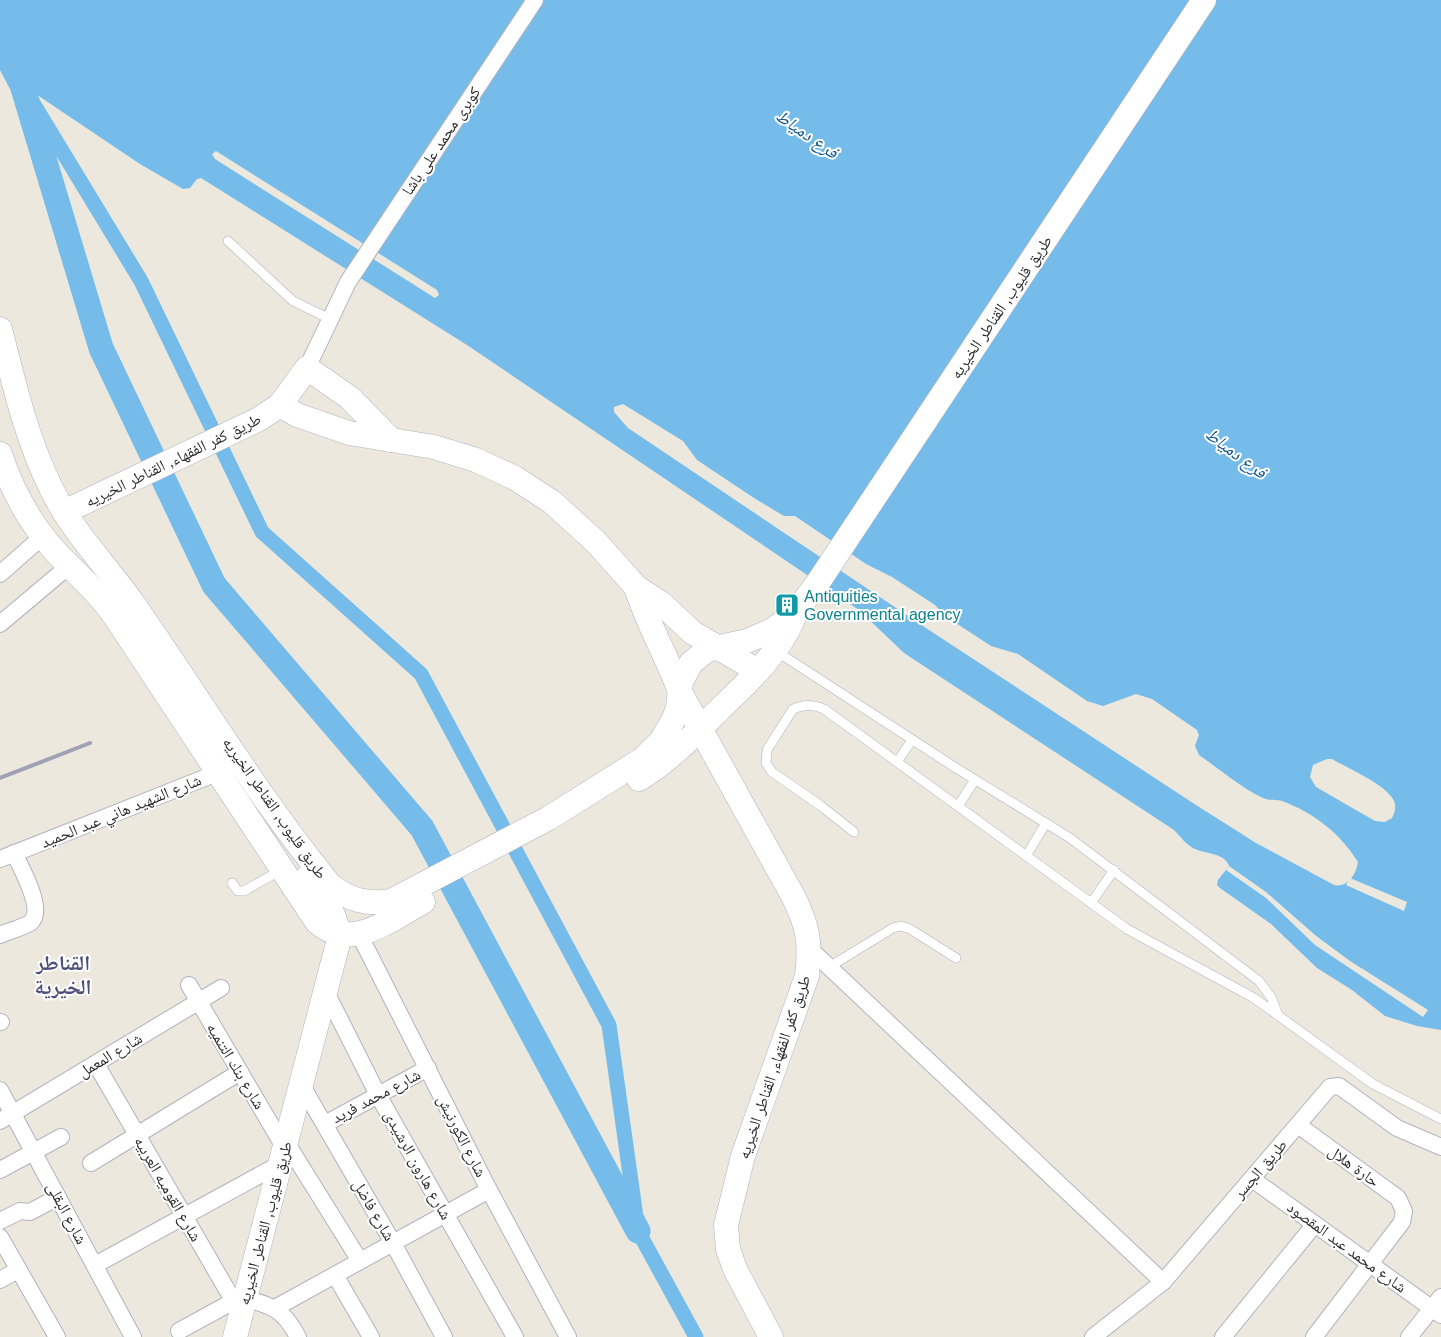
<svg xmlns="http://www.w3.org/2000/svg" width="1441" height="1337" font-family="Helvetica,'Noto Naskh Arabic',sans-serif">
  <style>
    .water { fill: #75bcea; fill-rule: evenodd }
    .pier { fill: #ece8de }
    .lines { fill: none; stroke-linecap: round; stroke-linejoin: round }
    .canal { stroke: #75bcea; stroke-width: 15 }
    .river { stroke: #75bcea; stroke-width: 25 }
    .building { fill: #c8c6bc; stroke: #c8c4b7 }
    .lane-casing { stroke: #b1b2be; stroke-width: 10 }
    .street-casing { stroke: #b1b2be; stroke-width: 18 }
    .secondary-casing { stroke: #b1b2be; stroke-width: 25 }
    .lane { stroke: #fff; stroke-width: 9 }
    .street { stroke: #fff; stroke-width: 16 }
    .secondary { stroke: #fff; stroke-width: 24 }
    .rail { stroke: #a1a1b5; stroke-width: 4 }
    .labels { text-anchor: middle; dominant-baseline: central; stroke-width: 4; stroke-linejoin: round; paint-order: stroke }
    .street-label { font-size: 16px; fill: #2b2b2b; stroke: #fff }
    .culture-label { font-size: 16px; fill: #0d838f; stroke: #fff; text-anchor: start }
    .water-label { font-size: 18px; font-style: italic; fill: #135997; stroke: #fff }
    .district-label { font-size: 21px; font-weight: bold; fill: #4d4f7a; stroke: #fff }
  </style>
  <rect width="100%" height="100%" fill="#ece8de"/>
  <path class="water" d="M0 0H1441V1030L1417 1026 1385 1016 1352 990 1317 968 1271 924 1220 888 1217 885 1218 880 1229 866C1225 853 1206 854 1195 849 1187 846 1180 836 1174 830L904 653 859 610 467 345 201 178 197 179 190 188 183 189 140 164 0 70ZM216 151 437 290 439 295 435 298 215 159 212 154ZM623 404 683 441 697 460 754 498 784 516H795L866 564 892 577 935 605 945 616 991 646 1018 654 1087 701 1103 706 1136 694 1152 699 1197 730 1199 735 1195 746 1199 755C1218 768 1244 790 1263 798 1269 801 1276 799 1282 801 1314 813 1340 833 1358 862 1356 875 1347 888 1334 885L1256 843 1196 805 929 630 628 428 614 412V407ZM1327 759H1332C1349 769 1383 783 1393 799 1397 806 1395 812 1392 818L1385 822 1375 821 1316 787 1310 777 1313 765Z"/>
  <g class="pier">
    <path d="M1229 866 1266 892 1315 935 1350 961 1428 1010 1423 1017 1315 945 1266 898 1226 870Z"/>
    <path d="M1350 878 1407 902 1404 911 1346 885Z"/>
  </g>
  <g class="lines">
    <path class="canal" d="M22 85 141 281 262 532 421 674 609 1025 638 1231 696 1337"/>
    <path class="river" d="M0 43 22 85 101 348 214 585 422 828 638 1231"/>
  </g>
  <path class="building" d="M785 595 789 598 779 608 777 607Z"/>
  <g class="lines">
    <g class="lane-casing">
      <g id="lane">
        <path d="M228 241 293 301 330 319"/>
        <path d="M776 651 956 768 1070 838 1259 981 1271 997 1278 1015"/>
        <path d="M897 762 912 740"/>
        <path d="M958 806 975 780"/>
        <path d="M854 832 821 806 772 772 766 763 767 750 793 709C804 704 813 704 824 709L1127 929 1254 998 1373 1084 1441 1119"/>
        <path d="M1026 856 1046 823"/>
        <path d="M232 883 238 891H244L281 870"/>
        <path d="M1091 903 1114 870"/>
        <path d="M829 967 893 928 901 926 910 929 956 958"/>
      </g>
    </g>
    <g class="street-casing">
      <g id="street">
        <path d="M307 368 348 282 535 0"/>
        <path d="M0 574 43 536"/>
        <path d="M0 624 70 565"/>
        <path d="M0 859 217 773 227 767"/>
        <path d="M359 934 489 1190 568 1337"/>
        <path d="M0 935C9 931 21 928 30 923 46 911 21 868 14 853"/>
        <path d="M810 949 1163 1282"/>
        <path d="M189 985 284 1147"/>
        <path d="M325 990 378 1095 515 1337"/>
        <path d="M0 1022H1"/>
        <path d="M96 1064 241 1314"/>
        <path d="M301 1084 393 1243 444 1337"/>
        <path d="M0 1090 133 1337"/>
        <path d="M0 1121 221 988"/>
        <path d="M325 1124 428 1068"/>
        <path d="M1298 1125 1398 1198 1404 1211 1402 1222 1314 1337"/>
        <path d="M286 1142 360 1261"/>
        <path d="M91 1163 240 1072"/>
        <path d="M0 1170 61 1137"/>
        <path d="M1252 1179 1441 1315"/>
        <path d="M0 1221 20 1211 30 1212 58 1197"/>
        <path d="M0 1237 57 1337"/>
        <path d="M95 1265 280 1164"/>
        <path d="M335 1275 371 1337"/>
        <path d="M0 1280 18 1270"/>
        <path d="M245 1298C274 1307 283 1309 298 1337"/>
        <path d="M275 1308 489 1190"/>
        <path d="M179 1331 232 1302"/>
        <path d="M1093 1337 1163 1282 1330 1087 1339 1086 1397 1128 1441 1147"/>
        <path d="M1223 1337 1315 1224"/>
        <path d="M1409 1337 1441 1297"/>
      </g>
    </g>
    <g class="secondary-casing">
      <g id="secondary">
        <path d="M0 329C14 383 26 438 51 488 71 530 105 564 132 602 198 696 257 796 330 885 349 900 367 905 391 901L549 818 643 759 661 741 674 719 678 707 681 682 691 663 707 650 747 641 773 630 795 613 817 584 1204 0"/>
        <path d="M280 405 297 415 349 433 434 447 476 460 515 478 552 502 596 542 636 587 661 603 693 633 758 671"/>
        <path d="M0 454C12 490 29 522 54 550 74 572 97 590 114 615L317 922C352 952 389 920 423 902"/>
        <path d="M64 512 259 419 280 405 307 368 350 398 391 440"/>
        <path d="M636 587C647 623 667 656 680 692L793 896C808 926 811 942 807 976L743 1156 726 1225 728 1249 735 1269 771 1337"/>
        <path d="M639 779C670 760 694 735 720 709 749 681 778 655 794 617"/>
        <path d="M235 1337 338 943C340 916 323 898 308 877"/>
      </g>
    </g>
    <use href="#lane" class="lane"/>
    <use href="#street" class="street"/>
    <use href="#secondary" class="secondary"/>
    <path class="rail" d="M0 778 90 743"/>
  </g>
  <defs>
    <g id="building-square" transform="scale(1.25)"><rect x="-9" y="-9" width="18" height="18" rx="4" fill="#0f9aa8" stroke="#fff"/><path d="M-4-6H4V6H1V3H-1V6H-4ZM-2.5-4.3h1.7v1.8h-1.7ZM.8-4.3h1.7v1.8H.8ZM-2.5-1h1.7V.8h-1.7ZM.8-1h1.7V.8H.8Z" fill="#fff"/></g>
  </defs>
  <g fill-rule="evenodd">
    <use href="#building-square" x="787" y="605"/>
  </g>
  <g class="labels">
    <g class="street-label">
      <text transform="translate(441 141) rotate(-56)">كوبرى محمد على باشا</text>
      <text transform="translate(1001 307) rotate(-56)">طريق قليوب, القناطر الخيريه</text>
      <text transform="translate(173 460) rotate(-26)">طريق كفر الفقهاء, القناطر الخيريه</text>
      <text transform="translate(275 808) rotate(55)">طريق قليوب, القناطر الخيريه</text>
      <text transform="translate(121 811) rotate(-22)">شارع الشهيد هاني عبد الحميد</text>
      <text transform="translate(110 1055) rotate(-31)">شارع المعمل</text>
      <text transform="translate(236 1066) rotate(59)">شارع بنك التنميه</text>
      <text transform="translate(774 1067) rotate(-71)">طريق كفر الفقهاء, القناطر الخيريه</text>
      <text transform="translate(376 1096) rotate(-28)">شارع محمد فريد</text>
      <text transform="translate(462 1136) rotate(63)">شارع الكورنيش</text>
      <text transform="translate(418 1165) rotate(61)">شارع هارون الرشيدى</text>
      <text transform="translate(1354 1166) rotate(36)">حارة هلال</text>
      <text transform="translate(1260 1169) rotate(-49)">طريق الجسر</text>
      <text transform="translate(168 1189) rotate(60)">شارع القوميه العربيه</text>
      <text transform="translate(374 1210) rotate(60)">شارع فاضل</text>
      <text transform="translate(67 1213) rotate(62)">شارع البقلى</text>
      <text transform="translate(265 1223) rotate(-75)">طريق قليوب, القناطر الخيريه</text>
      <text transform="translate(1347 1247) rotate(36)">شارع محمد عبد المقصود</text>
    </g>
    <g class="culture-label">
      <text x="804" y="596">Antiquities<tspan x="804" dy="18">Governmental agency</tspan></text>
    </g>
    <g class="water-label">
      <text transform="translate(807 134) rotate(35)">فرع دمياط</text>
      <text transform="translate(1236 453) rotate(37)">فرع دمياط</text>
    </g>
    <g class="district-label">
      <text x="63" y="962">القناطر<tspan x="63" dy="24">الخيرية</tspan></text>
    </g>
  </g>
</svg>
